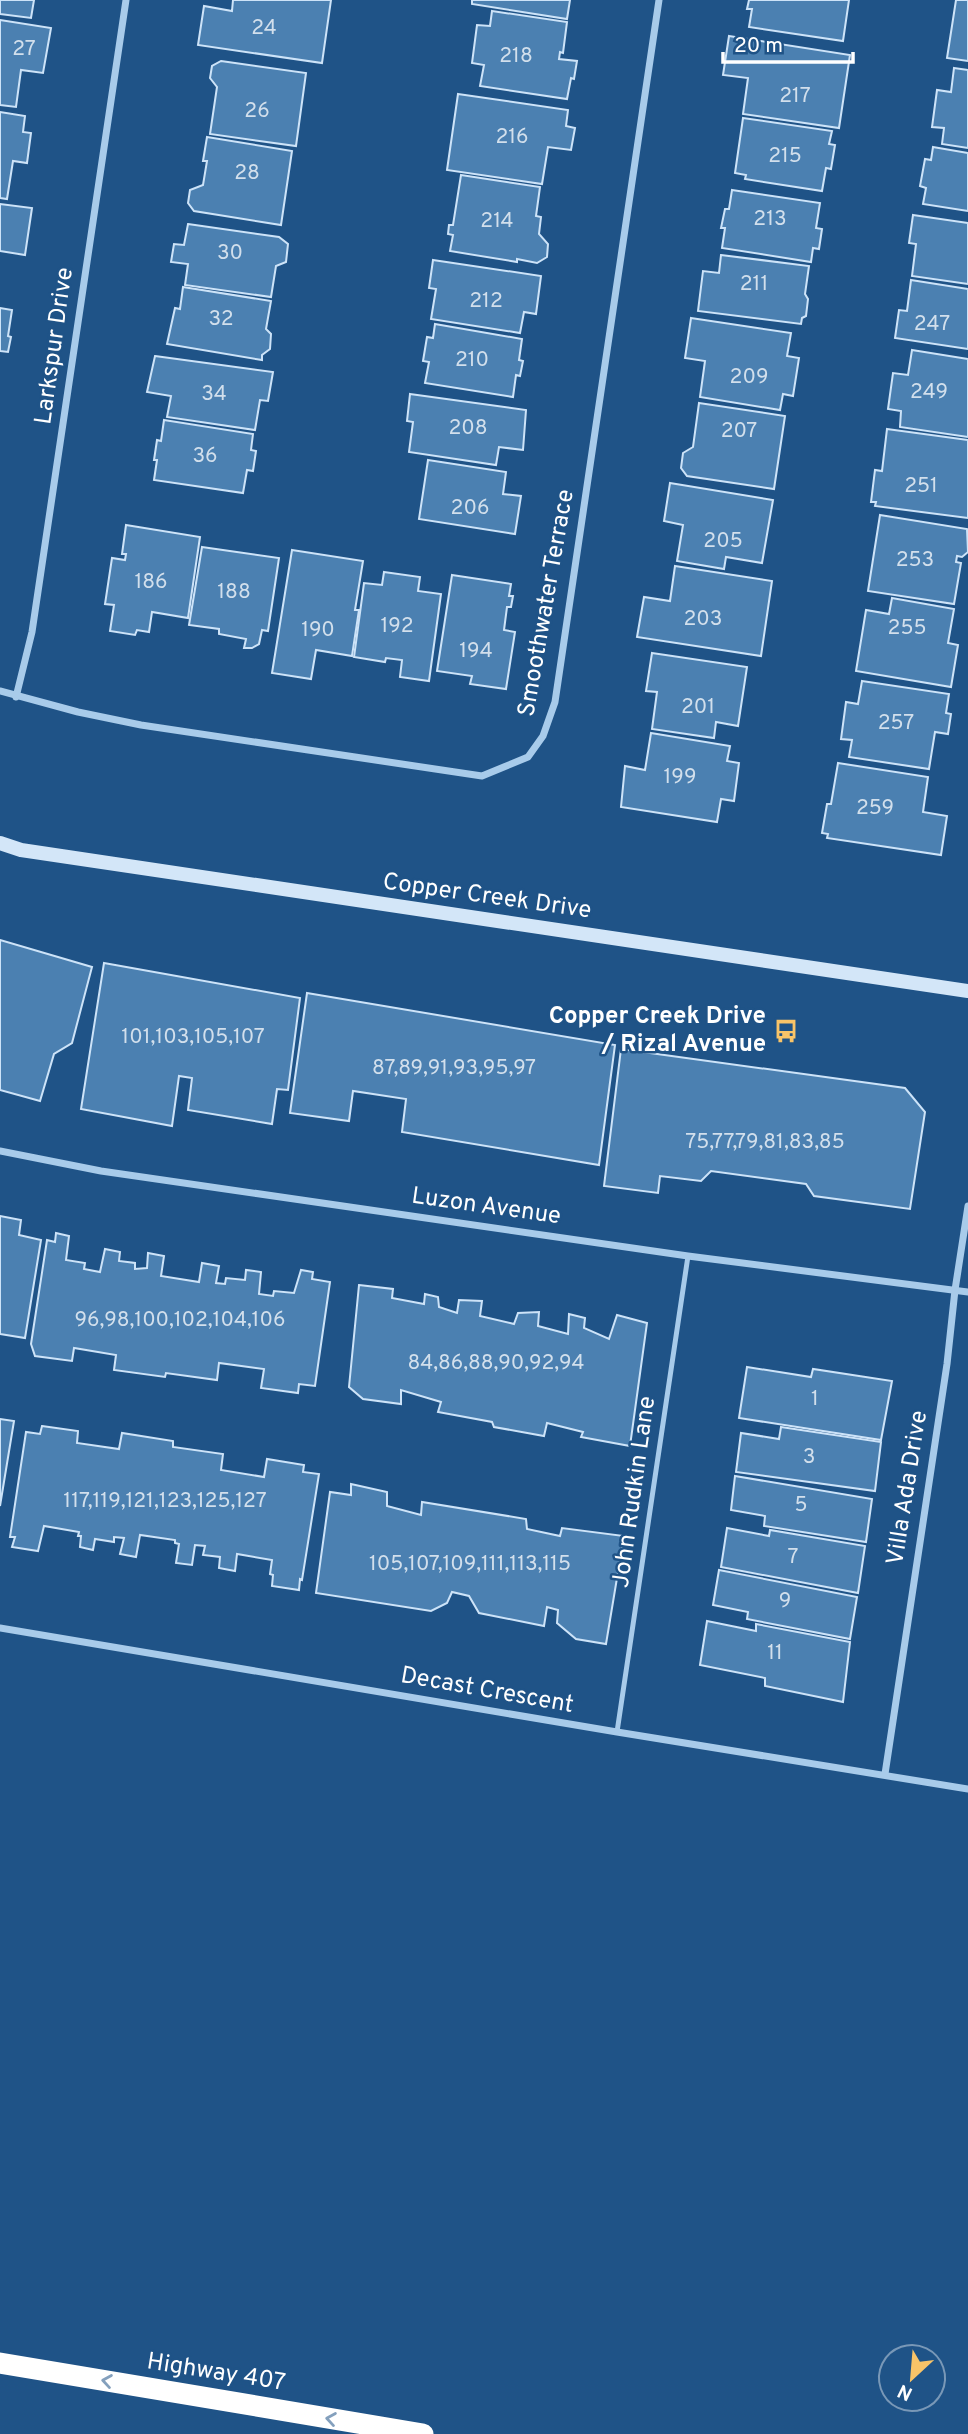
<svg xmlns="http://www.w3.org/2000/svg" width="968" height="2434" font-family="Overpass,sans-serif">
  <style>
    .building { fill: #4b80b1; stroke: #cde3f8; stroke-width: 2 }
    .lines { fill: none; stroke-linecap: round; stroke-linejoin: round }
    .lane { stroke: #a8cbea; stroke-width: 5 }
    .street { stroke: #a8cbea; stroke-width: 7 }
    .secondary { stroke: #d3e6f8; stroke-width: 14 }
    .highway { stroke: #fff; stroke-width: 21 }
    .oneway { stroke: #84a0bd }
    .labels { text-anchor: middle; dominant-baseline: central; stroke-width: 5; stroke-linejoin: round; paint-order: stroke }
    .number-label { font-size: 21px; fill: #d2dfec }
    .street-label { font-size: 24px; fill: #fff; stroke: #1f5387 }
    .poi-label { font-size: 24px; font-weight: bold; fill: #fff; stroke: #1f5387; text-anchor: end }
  </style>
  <rect width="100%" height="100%" fill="#1f5387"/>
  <g class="building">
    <path d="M0 0H34L31 18 0 14Z"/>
    <path d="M233 0H331L322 63 198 45 204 6 232 11Z"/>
    <path d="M472 0H570L567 19 472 4Z"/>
    <path d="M749 0H849L843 41 749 27 752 9H747Z"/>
    <path d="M956 0H968V61L947 58Z"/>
    <path d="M492 11 567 22 563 53 560 52 559 59 577 61 574 79 571 78 567 99 480 86 484 65 472 63 477 25 490 26Z"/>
    <path d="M0 20 51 28 43 73 21 70 16 107 0 105Z"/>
    <path d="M729 36 850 55 839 128 743 114 748 78 723 75Z"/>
    <path d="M221 61 306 73 296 146 210 134 217 87 210 78 212 66Z"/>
    <path d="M954 68 968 70V148L942 144 944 128 932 127 937 90 951 92Z"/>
    <path d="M458 94 568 110 566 126 575 128 571 150 548 147 542 184 447 170Z"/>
    <path d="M0 112 25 116 23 132 31 133 27 163 13 161 7 199 0 198Z"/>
    <path d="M743 118 832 131 829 144 835 145 831 169 826 168 822 191 745 179 746 175 735 173Z"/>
    <path d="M207 137 292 151 281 225 194 211 188 203 190 190 203 185 207 161H203Z"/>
    <path d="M933 147 968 153V211L923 204 926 188 920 186 925 159 931 160Z"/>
    <path d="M461 175 540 187 536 216 541 217 539 234 548 244 547 257 537 263 517 259V262L450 251 453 235 448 234 449 225H453Z"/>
    <path d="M732 190 820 203 816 228 822 229 819 249 813 248 811 262 722 248 725 228H721L725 209H729Z"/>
    <path d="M0 204 32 208 25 255 0 251Z"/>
    <path d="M913 215 968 223V284L912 276 916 244 909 243Z"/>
    <path d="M188 224 279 237 288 244 286 262 276 266 271 297 185 285 188 264 171 262 174 244 184 245Z"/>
    <path d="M721 255 809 266 805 294 808 299 806 316 802 318 801 324 698 311 703 271 719 273Z"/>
    <path d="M433 260 541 276 536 314 524 312 520 333 431 319 436 289 429 288Z"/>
    <path d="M911 280 968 289V349L895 338 899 310 907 311Z"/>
    <path d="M183 287 271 301 266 329 271 334 270 349 262 355V360L167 344 175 308 180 309Z"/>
    <path d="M0 308 12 310 8 336 11 337 8 352 0 351Z"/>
    <path d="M691 318 791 333 787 356 799 358 793 396 783 394 780 410 700 397 705 361 685 358Z"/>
    <path d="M435 324 522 339 519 360 523 361 520 376 516 375 513 397 425 383 429 362 423 361 427 337 433 338Z"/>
    <path d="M912 350 968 359V437L900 427 901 411 888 409 893 373 908 375Z"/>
    <path d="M155 356 273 372 268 401 260 400 255 430 167 417 171 396 147 392Z"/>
    <path d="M410 394 526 410 523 450 499 447 496 465 409 452 413 422 407 421Z"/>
    <path d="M699 403 785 416 774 489 687 476 681 468 683 453 693 447Z"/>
    <path d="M164 420 253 434 251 450 256 451 253 471 247 470 243 493 154 480 157 460H154L157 440 161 441Z"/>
    <path d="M887 429 968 440V518L875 506 876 502H871L875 470 882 471Z"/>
    <path d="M428 460 506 472 503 494 521 496 515 534 419 519Z"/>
    <path d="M670 483 773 500 762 563 726 557 724 569 677 561 683 525 664 521Z"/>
    <path d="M880 515 967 529 968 552 962 557 957 556 956 562 961 563 954 604 868 591Z"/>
    <path d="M126 525 200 537 188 618 152 612 149 632 137 630 135 635 110 631 114 605 105 604 112 558 125 560 126 554H122Z"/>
    <path d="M202 547 279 558 268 631 262 630 259 644 252 648H244L246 639 219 634V629L189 625Z"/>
    <path d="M292 550 363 561 355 610H359L352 656 316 650 311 679 272 673Z"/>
    <path d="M675 566 772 581 761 656 637 637 644 597 670 601Z"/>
    <path d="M384 572 420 577 418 591 441 594 429 681 400 677 402 660 386 658 385 662 354 657 364 583 382 585Z"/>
    <path d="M452 575 511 584 509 596H513L511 607H507L504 630 515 632 506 689 470 684 472 676 437 671Z"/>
    <path d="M892 598 954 609 948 643 958 645 951 687 856 671 866 610 889 614Z"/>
    <path d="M652 653 747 667 738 726 716 722 714 738 652 729 657 692 646 691Z"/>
    <path d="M862 681 949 694 946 713 951 714 948 734 935 732 929 769 849 757 852 740 841 739 846 702 858 704Z"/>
    <path d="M651 733 730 746 727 761 739 763 734 801 721 799 717 822 621 807 625 766 645 770Z"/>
    <path d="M838 763 928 777 923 812 947 816 941 855 827 838 828 834 822 833 827 804H831Z"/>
    <path d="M0 940 92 967 72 1043 54 1054 40 1101 0 1090Z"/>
    <path d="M104 963 300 998 288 1090 277 1089 272 1124 188 1110 192 1078 179 1076 172 1126 81 1109Z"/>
    <path d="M307 993 615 1045 599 1165 402 1132 406 1099 353 1091 349 1121 290 1113Z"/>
    <path d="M621 1049 905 1088 925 1112 910 1209 814 1196 806 1184 711 1171 701 1181 660 1176 658 1193 604 1186Z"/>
    <path d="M0 1216 21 1220 19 1235 41 1240 25 1338 0 1334Z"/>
    <path d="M56 1233 69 1236 66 1260 85 1263 84 1269 100 1272 105 1249 120 1252 119 1261 135 1263V1269L147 1268 148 1253 164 1256 161 1276 199 1282 202 1263 219 1266 216 1283 225 1284 226 1278 245 1280 246 1270 261 1272 259 1294 273 1296 274 1291 294 1293 301 1270 313 1272 312 1279 330 1282 315 1386 299 1384 298 1393 261 1388 264 1369 219 1363 217 1380 166 1373 165 1377 114 1370 116 1355 74 1348 72 1361 35 1356 31 1344 47 1240 55 1242Z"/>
    <path d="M359 1285 393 1289 392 1298 424 1304 425 1294 438 1297 439 1307 457 1313 459 1300 482 1301 480 1316 514 1324 518 1313 539 1312 538 1326 568 1334 569 1314 585 1318 584 1328 609 1339 617 1315 647 1323 630 1446 581 1437 583 1432 547 1423 544 1436 494 1427 492 1422 438 1412 441 1402 401 1390V1404L363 1399 349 1387Z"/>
    <path d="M747 1367 811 1377 813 1369 892 1381 881 1440 739 1418Z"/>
    <path d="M0 1419 14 1421 0 1506Z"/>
    <path d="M42 1426 78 1431 77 1443 119 1449 122 1433 173 1441V1447L223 1454 221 1470 264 1477 267 1459 304 1465 303 1472 319 1474 302 1580 300 1579 299 1590 272 1586 273 1575 270 1574 272 1560 237 1554 235 1571 219 1568 220 1557 203 1555 205 1546 195 1545 192 1565 176 1563 179 1544 175 1543V1540L140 1535 136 1557 120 1554 124 1538 114 1537V1542L95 1539 93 1550 80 1547 81 1536H78L79 1532 44 1526 38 1551 12 1547 15 1537H10L26 1432 40 1434Z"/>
    <path d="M781 1427 881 1442 875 1491 736 1472 741 1433 779 1439Z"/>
    <path d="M735 1476 872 1499 866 1542 764 1526 765 1516 731 1510Z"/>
    <path d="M351 1484 387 1492V1506L421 1515 422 1502 526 1519 527 1529 560 1536 562 1528 624 1536 606 1644 576 1639 557 1623 558 1610 547 1607 544 1626 479 1613 469 1596 452 1592 447 1603 431 1611 316 1593 330 1492 351 1495Z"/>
    <path d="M727 1528 769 1536 770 1530 865 1546 858 1593 721 1567Z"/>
    <path d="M719 1570 857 1597 850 1639 747 1619 748 1612 713 1605Z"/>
    <path d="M707 1621 756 1631V1624L850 1642 843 1702 765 1686V1678L700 1665Z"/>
  </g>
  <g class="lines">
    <path class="lane" d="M617 1732 688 1256"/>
    <g class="street">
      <path d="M0 691 78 712 141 725 482 776 528 757 543 736 555 702 659 0"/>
      <path d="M16 697 32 632 126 0"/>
      <path d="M0 1151 101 1171 688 1256 968 1292"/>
      <path d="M0 1628 617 1732 968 1789"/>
      <path d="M885 1774 947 1364 955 1290 968 1206"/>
    </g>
    <path class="secondary" d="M0 843 21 850 968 991"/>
    <path class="highway" d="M0 2363 423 2434"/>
  </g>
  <defs><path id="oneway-chevron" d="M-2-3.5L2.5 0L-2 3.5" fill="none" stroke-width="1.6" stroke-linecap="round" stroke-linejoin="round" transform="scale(1.75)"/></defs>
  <g class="oneway">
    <use href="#oneway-chevron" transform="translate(107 2381) rotate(-171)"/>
    <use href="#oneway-chevron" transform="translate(331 2419) rotate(-171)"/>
  </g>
  <defs>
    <g id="bus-bare" transform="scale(1.89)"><path d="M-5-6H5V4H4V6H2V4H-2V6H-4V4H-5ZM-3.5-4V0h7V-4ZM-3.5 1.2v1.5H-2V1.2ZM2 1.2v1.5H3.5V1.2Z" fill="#f9c468" stroke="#1f5387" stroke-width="2.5" paint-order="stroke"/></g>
  </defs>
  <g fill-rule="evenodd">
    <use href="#bus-bare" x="786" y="1031"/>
  </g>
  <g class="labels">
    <g class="number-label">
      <text x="264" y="28">24</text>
      <text x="24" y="49">27</text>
      <text x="516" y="56">218</text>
      <text x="795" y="96">217</text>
      <text x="257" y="111">26</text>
      <text x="512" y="137">216</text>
      <text x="785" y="156">215</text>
      <text x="247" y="173">28</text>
      <text x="770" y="219">213</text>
      <text x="497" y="221">214</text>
      <text x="230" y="253">30</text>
      <text x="754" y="284">211</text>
      <text x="486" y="301">212</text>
      <text x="221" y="319">32</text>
      <text x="932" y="324">247</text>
      <text x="472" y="360">210</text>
      <text x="749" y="377">209</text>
      <text x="929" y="392">249</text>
      <text x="214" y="394">34</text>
      <text x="468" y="428">208</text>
      <text x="739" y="431">207</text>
      <text x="205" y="456">36</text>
      <text x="921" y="486">251</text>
      <text x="470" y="508">206</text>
      <text x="723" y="541">205</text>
      <text x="915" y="560">253</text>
      <text x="151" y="582">186</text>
      <text x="234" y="592">188</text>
      <text x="703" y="619">203</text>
      <text x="397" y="626">192</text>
      <text x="907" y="628">255</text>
      <text x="318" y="630">190</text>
      <text x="476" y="651">194</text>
      <text x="698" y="707">201</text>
      <text x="896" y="723">257</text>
      <text x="680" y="777">199</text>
      <text x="875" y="808">259</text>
      <text x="193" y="1037">101,103,105,107</text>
      <text x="454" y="1068">87,89,91,93,95,97</text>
      <text x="765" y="1142">75,77,79,81,83,85</text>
      <text x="180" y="1320">96,98,100,102,104,106</text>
      <text x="496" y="1363">84,86,88,90,92,94</text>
      <text x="815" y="1399">1</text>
      <text x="809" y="1457">3</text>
      <text x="165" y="1501">117,119,121,123,125,127</text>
      <text x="801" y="1505">5</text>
      <text x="793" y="1557">7</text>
      <text x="470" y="1564">105,107,109,111,113,115</text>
      <text x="785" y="1601">9</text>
      <text x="775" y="1653">11</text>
    </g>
    <g class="street-label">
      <text transform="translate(55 346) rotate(-82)">Larkspur Drive</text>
      <text transform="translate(547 603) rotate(-80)">Smoothwater Terrace</text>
      <text transform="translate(487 897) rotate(8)">Copper Creek Drive</text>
      <text transform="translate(486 1207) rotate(8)">Luzon Avenue</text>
      <text transform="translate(908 1488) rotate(-81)">Villa Ada Drive</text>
      <text transform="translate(635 1492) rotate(-82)">John Rudkin Lane</text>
      <text transform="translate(487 1691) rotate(10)">Decast Crescent</text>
      <text transform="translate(216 2373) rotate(9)">Highway 407</text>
    </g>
    <g class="poi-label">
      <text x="766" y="1017">Copper Creek Drive<tspan x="766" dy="28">/ Rizal Avenue</tspan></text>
    </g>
  </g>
  <g transform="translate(912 2378) rotate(206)"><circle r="33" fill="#1f5387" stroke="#7998b7" stroke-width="2"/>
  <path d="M0-5L12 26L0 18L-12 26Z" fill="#f9c468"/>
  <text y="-10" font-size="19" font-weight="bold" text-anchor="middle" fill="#ffffff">N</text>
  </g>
  <path d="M723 52v10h130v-10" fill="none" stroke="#ffffff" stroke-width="3.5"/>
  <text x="734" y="52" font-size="21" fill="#ffffff" stroke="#1f5387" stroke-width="5" paint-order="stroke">20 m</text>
</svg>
